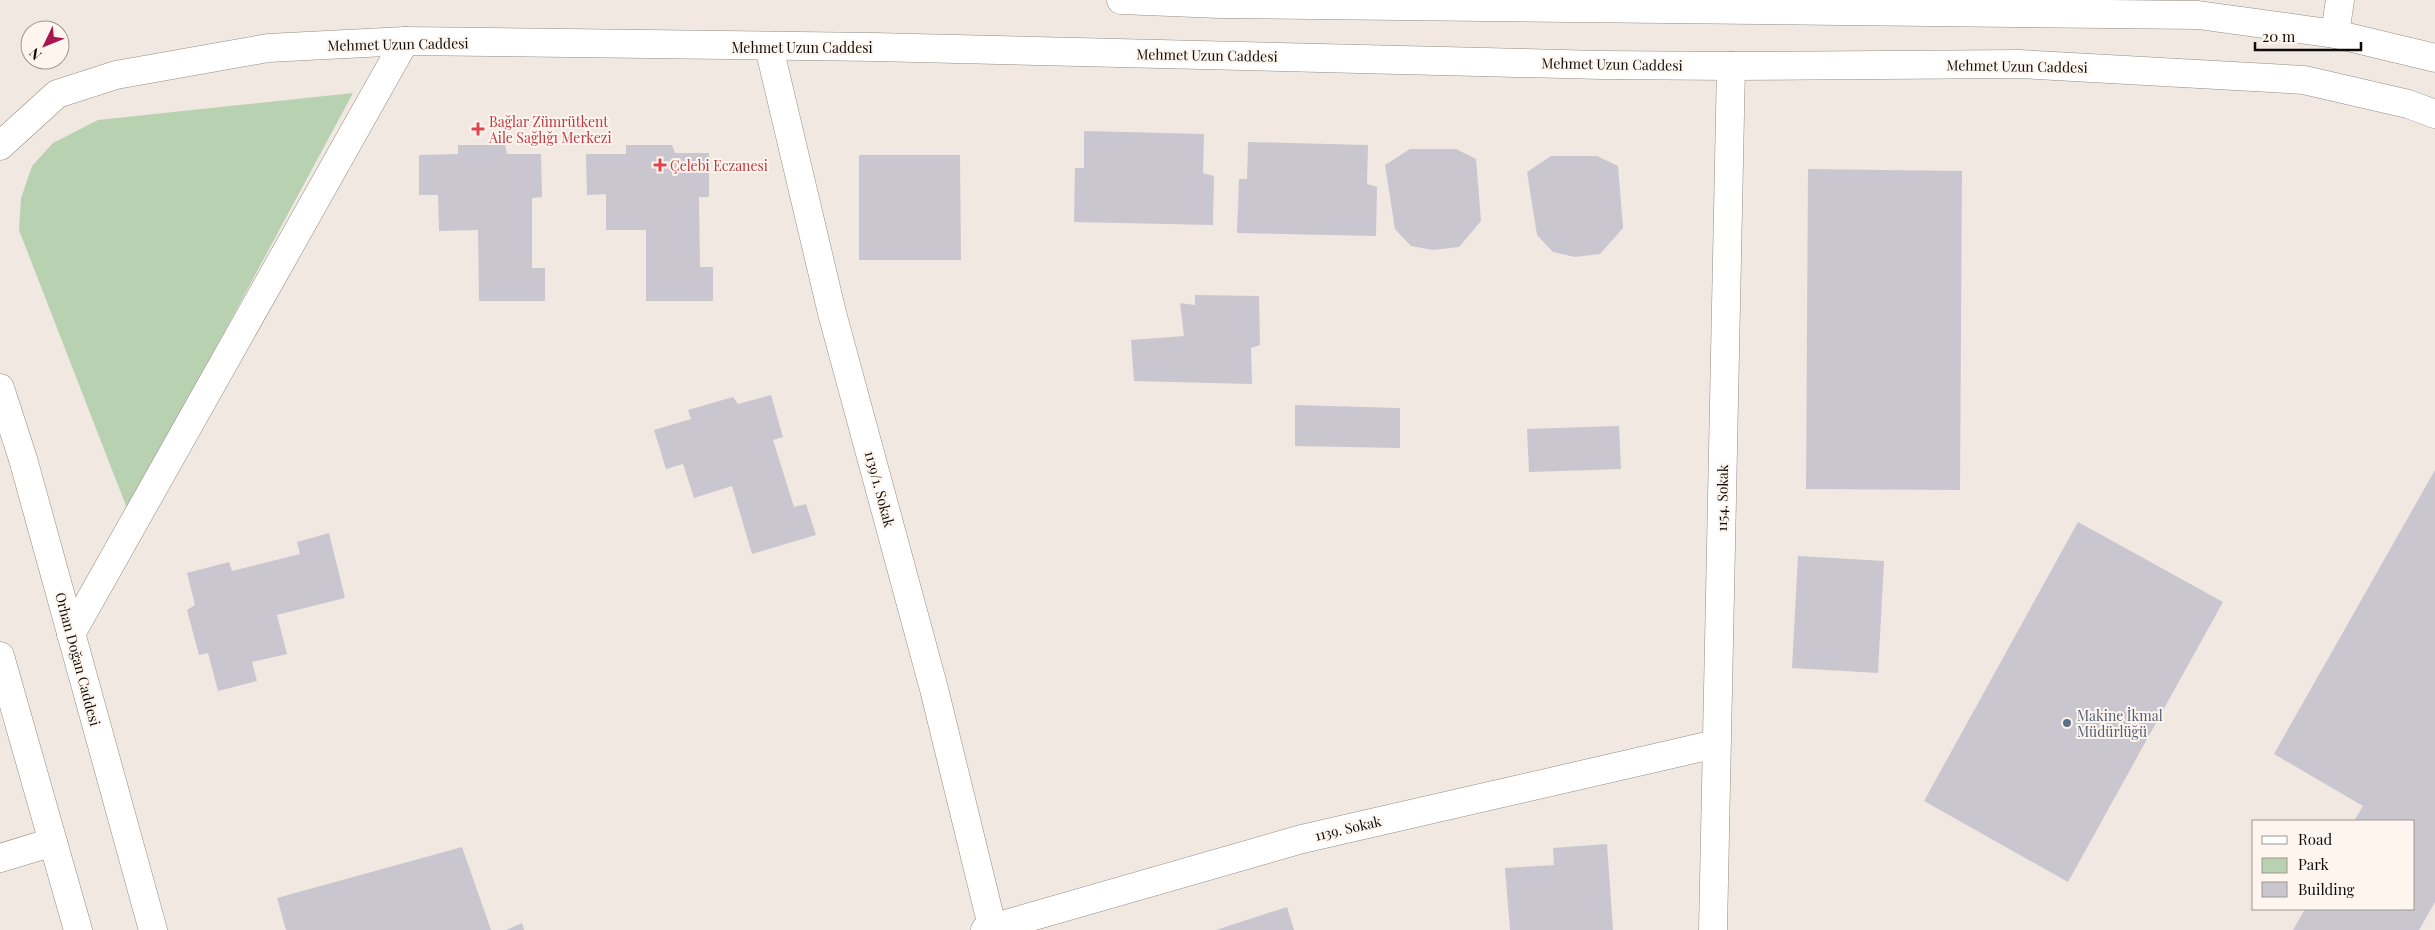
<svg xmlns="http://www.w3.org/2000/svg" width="2435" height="930" font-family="'Playfair Display',serif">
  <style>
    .green { fill: #b8d1b0 }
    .building { fill: #cac6cf }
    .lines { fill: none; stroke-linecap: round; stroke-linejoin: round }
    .street-casing { stroke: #948c85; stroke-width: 29 }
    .secondary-casing { stroke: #948c85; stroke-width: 29 }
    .street { stroke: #fff; stroke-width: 28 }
    .secondary { stroke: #fff; stroke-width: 28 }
    .health-dot { fill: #e0444e; stroke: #fef5ee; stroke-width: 2 }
    .service-dot { fill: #5c6f8a; stroke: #fef5ee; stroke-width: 2 }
    .labels { text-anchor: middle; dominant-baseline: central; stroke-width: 4; stroke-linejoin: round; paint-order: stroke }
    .street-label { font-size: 14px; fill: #0f0c0a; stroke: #fef5ee }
    .health-label { font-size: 14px; fill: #be3a42; stroke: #fef5ee; text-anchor: start }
    .service-label { font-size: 14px; fill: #4e5e75; stroke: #fef5ee; text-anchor: start }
  </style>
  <rect width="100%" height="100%" fill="#f0e8e1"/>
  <path class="green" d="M353 93 128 511 19 230 21 198 32 166 53 143 98 120Z"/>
  <g class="building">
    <path d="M1084 131 1204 134 1203 173 1214 176 1213 225 1074 222 1075 168H1084Z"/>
    <path d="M1248 142 1368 145 1367 184 1377 187 1376 236 1237 233 1239 179H1247Z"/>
    <path d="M458 145H505L507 154H541L542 197 532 198V268H545V301H479L478 230 439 231 438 195H419V155L458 154Z"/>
    <path d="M626 145H672L675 153H709V197H699L700 267H713V301H646V230H606V194L587 195 586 154H626Z"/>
    <path d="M1410 149H1456L1476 159 1481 221 1459 247 1433 250 1411 246 1395 229 1385 165Z"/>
    <path d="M859 155H960L961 260H859Z"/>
    <path d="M1551 156H1597L1618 166 1623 228 1600 254 1575 257 1553 252 1537 235 1527 172Z"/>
    <path d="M1808 169 1962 171 1960 490 1806 489Z"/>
    <path d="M1195 295 1259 296 1260 345 1251 348 1252 384 1134 381 1131 340 1184 336 1180 303 1195 305Z"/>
    <path d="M771 395 783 437 773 440 794 507 806 504 816 535 752 554 732 486 694 498 683 464 666 469 654 430 691 419 688 410 733 397 738 404Z"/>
    <path d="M1295 405 1400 408V448L1295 446Z"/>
    <path d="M1619 426 1621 469 1529 472 1527 429Z"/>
    <path d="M2435 470V902L2419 930H2293L2305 909H2414V821H2354L2363 806 2274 754Z"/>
    <path d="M2078 522 2223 602 2068 882 1924 801Z"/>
    <path d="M329 533 345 598 277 615 287 654 252 662 257 681 218 691 208 653 199 655 187 610 195 605 187 573 229 562 232 571 300 554 297 542Z"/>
    <path d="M1798 556 1884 561 1878 673 1792 668Z"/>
    <path d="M1607 844 1613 930H1510L1505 868 1554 865 1553 848Z"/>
    <path d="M462 847 491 930H286L277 898Z"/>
    <path d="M1287 907 1294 930H1216Z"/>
    <path d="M522 923 524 930H506Z"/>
  </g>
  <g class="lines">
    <g class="street-casing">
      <g id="street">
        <path d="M2335 34 2340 0"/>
        <path d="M769 47 832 313 934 689 993 930"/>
        <path d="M71 634 405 41"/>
        <path d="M0 858 53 842"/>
        <path d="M985 930 1302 839 1716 744"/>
        <path d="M1713 930 1731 66"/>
      </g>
    </g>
    <g class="secondary-casing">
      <g id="secondary">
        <path d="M1121 0 1220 4 2198 15 2335 34 2435 58"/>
        <path d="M0 146 57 94 116 75 268 48 405 41 874 47 1602 65 1731 66 2019 64 2304 80 2408 104 2435 114"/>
        <path d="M0 388 23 459 153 930"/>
        <path d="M0 656 78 930"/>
      </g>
    </g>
    <use href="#street" class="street"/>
    <use href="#secondary" class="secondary"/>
  </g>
  <g class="health-dot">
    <path d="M475.5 121.5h5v5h5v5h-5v5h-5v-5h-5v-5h5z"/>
    <path d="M657.5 157.5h5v5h5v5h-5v5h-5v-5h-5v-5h5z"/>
  </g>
  <circle class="service-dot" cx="2067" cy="723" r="5"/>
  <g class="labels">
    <g class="street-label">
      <text transform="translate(398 44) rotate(-1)">Mehmet Uzun Caddesi</text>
      <text x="802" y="47">Mehmet Uzun Caddesi</text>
      <text transform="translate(1207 55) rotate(1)">Mehmet Uzun Caddesi</text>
      <text transform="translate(1612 64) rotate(1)">Mehmet Uzun Caddesi</text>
      <text transform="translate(2017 66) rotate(1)">Mehmet Uzun Caddesi</text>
      <text transform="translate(880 489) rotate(75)">1139/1. Sokak</text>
      <text transform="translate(1722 498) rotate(-89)">1154. Sokak</text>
      <text transform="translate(78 659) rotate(75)">Orhan Doğan Caddesi</text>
      <text transform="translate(1348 828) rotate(-13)">1139. Sokak</text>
    </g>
    <g class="health-label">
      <text x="489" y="121">Bağlar Zümrütkent<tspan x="489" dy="16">Aile Sağlığı Merkezi</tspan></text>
      <text x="670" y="165">Çelebi Eczanesi</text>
    </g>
    <g class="service-label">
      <text x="2077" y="715">Makine İkmal<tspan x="2077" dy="16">Müdürlüğü</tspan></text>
    </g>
  </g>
  <rect x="2252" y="820" width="162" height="90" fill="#fef5ee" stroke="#9e9893"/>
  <rect x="2262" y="836" width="25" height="8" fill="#ffffff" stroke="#9e9893"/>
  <text x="2298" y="845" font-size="15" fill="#0f0c0a">Road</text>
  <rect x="2262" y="858" width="25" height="15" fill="#b8d1b0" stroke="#9e9893"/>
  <text x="2298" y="870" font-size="15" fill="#0f0c0a">Park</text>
  <rect x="2262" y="882" width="25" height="15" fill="#cac6cf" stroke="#9e9893"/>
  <text x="2298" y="895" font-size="15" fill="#0f0c0a">Building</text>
  <g transform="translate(45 45) rotate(227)"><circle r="24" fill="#fef5ee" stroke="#9e9893"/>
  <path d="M0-4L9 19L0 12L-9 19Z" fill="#a71652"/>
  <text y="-8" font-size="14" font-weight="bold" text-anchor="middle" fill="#0f0c0a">N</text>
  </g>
  <path d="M2255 42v8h106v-8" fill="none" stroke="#0f0c0a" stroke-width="2.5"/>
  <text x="2262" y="42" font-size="15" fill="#0f0c0a" stroke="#fef5ee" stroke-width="4" paint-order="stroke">20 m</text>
</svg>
